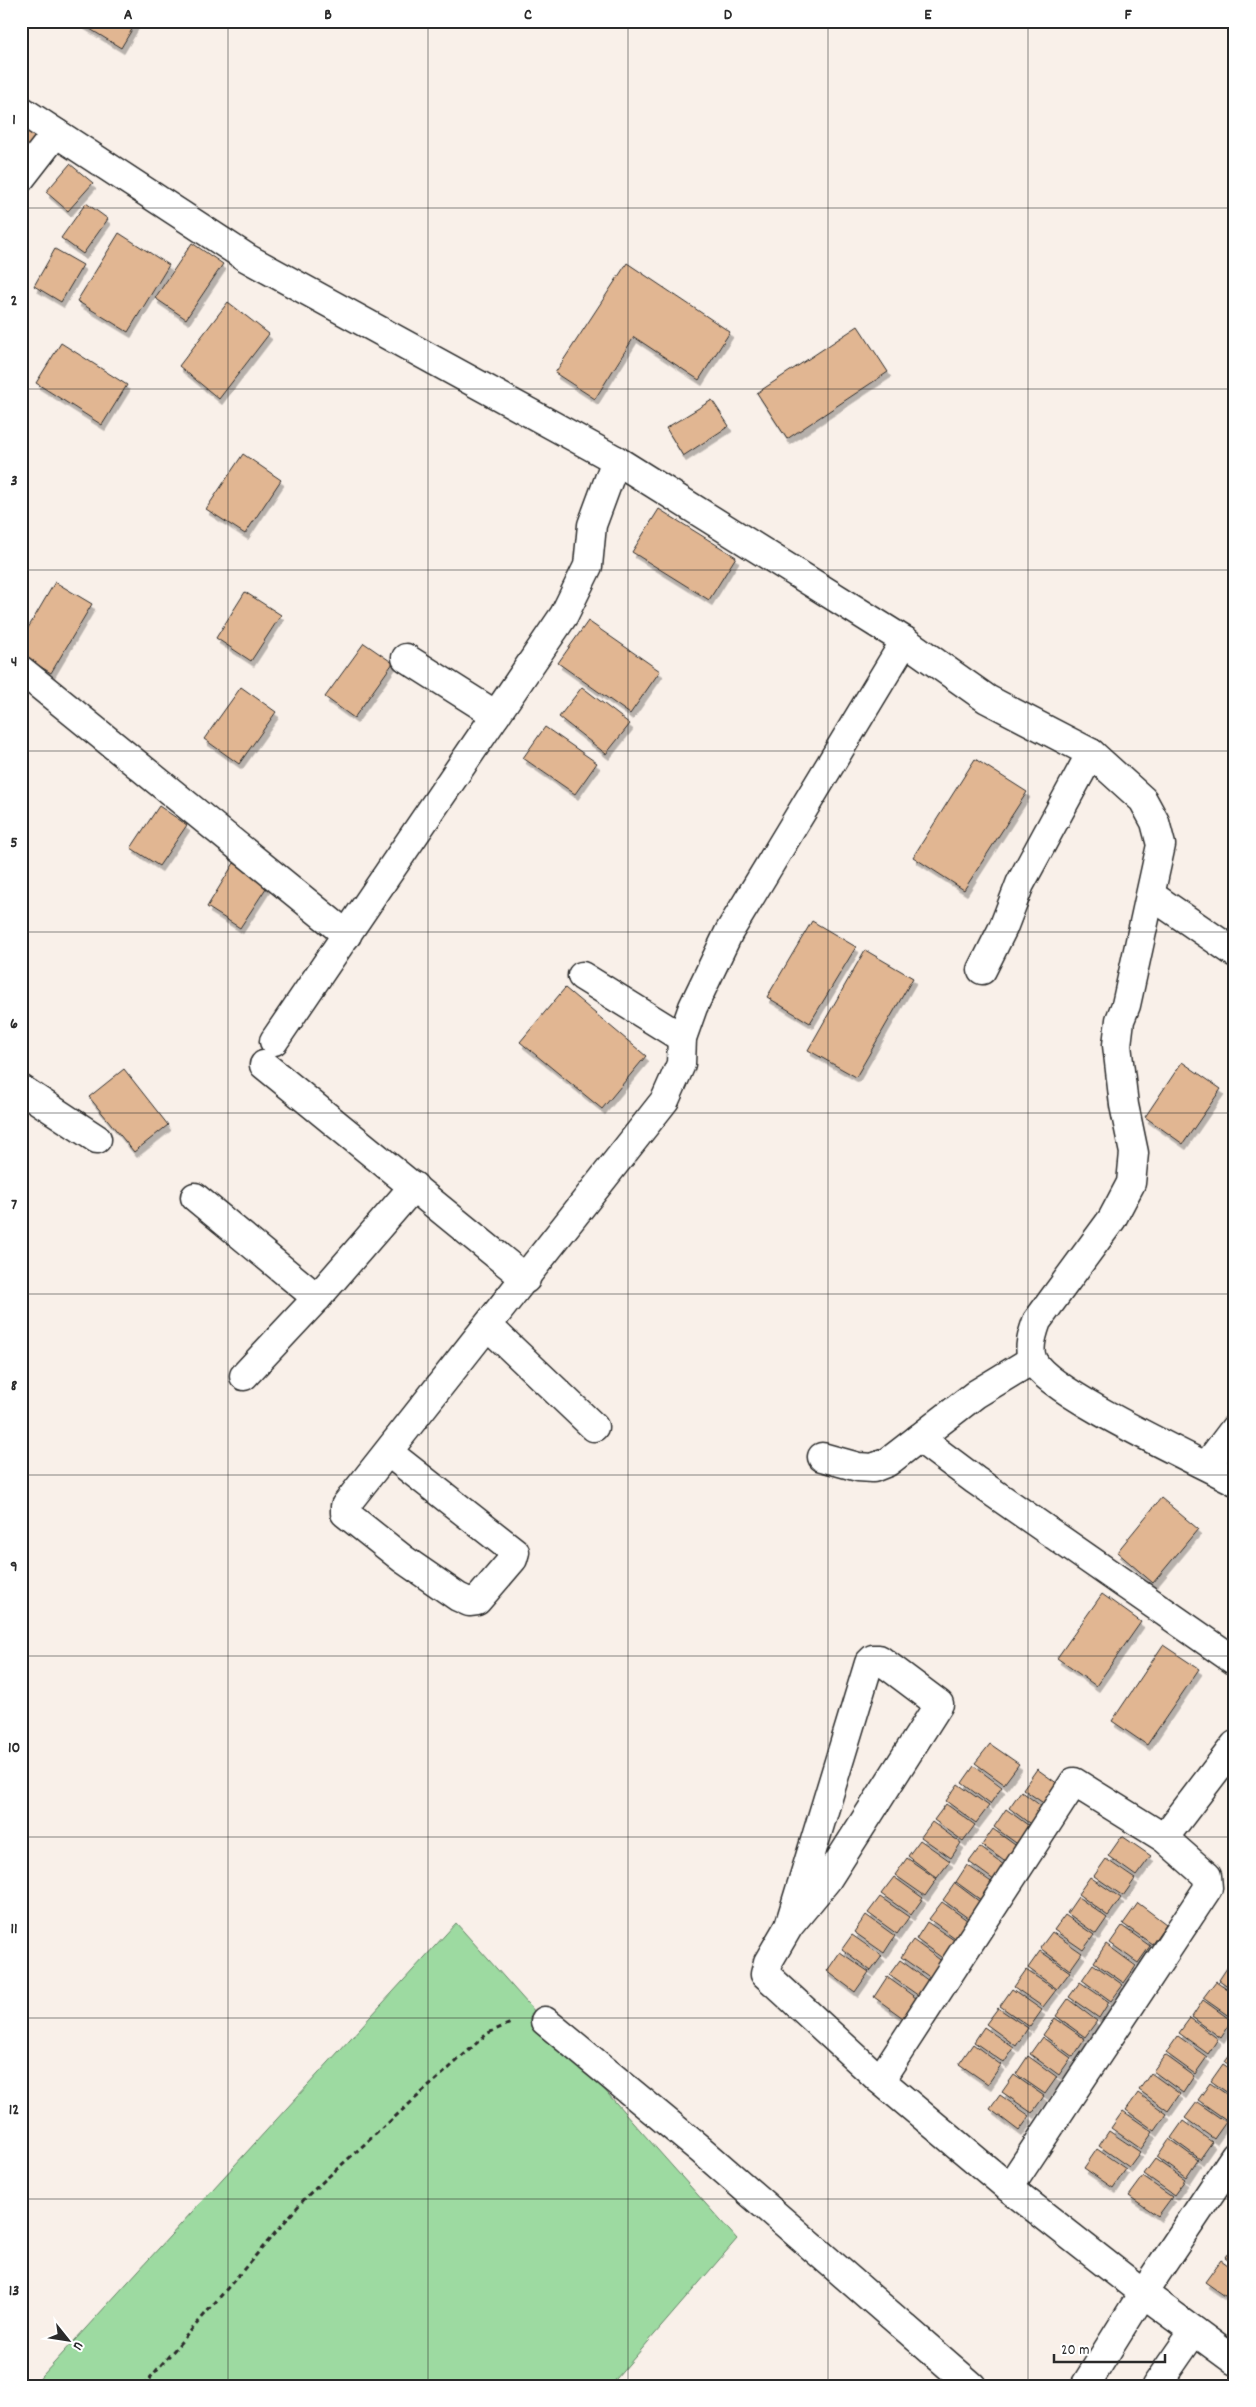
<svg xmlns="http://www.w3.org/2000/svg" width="1256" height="2407" font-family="Dekko,sans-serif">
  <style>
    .green { fill: #9ddaa1; stroke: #648266 }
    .building { fill: #e1b692; stroke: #2b2b2b; filter: url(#shadow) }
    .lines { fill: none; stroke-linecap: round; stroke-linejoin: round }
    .minor-casing { stroke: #2b2b2b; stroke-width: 31 }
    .path { stroke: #2b2b2b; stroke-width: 3; stroke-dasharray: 5 4; stroke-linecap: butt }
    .minor { stroke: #fff; stroke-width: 28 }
    .grid { fill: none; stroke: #2b2b2b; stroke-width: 1; stroke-opacity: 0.55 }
    .neatline { fill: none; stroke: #2b2b2b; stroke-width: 2 }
    .grid-label { font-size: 16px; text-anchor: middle; font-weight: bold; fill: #2b2b2b }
  </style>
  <defs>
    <filter id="shadow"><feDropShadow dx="3" dy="5.5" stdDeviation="0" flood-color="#0004"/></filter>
  </defs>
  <rect width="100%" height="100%" fill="#f9f0e9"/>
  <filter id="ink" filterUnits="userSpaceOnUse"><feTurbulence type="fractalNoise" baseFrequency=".02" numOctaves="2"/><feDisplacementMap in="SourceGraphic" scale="10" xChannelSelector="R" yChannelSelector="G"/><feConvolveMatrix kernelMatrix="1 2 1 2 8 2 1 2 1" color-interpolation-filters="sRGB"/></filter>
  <g filter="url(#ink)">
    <path class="green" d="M456 1923 737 2239 610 2386H33Z"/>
    <g class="building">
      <path d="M77 21H137L121 48Z"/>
      <path d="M21 120 39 131 21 158Z"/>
      <path d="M70 164 93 183 68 211 46 192Z"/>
      <path d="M86 203 108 219 83 254 61 238Z"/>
      <path d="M119 233 169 265 128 332 77 301Z"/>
      <path d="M192 243 223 264 186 319 155 298Z"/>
      <path d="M55 249 83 265 61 302 34 286Z"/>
      <path d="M627 263 730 332 699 380 634 337 595 399 555 373Z"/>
      <path d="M228 302 269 334 219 399 179 366Z"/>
      <path d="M858 326 888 372 787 439 757 393Z"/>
      <path d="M61 343 127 385 102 425 36 383Z"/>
      <path d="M712 400 729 426 683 456 666 428Z"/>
      <path d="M243 454 281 480 245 534 206 509Z"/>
      <path d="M659 509 736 557 709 600 632 552Z"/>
      <path d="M55 582 92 604 51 673 21 655V640Z"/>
      <path d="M245 592 281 615 251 661 216 638Z"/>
      <path d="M588 621 660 671 630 714 558 663Z"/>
      <path d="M364 643 393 663 354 718 325 697Z"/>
      <path d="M241 687 276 712 239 764 204 739Z"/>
      <path d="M582 687 630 724 606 754 559 717Z"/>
      <path d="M545 727 597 763 575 794 523 758Z"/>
      <path d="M975 759 1027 792 964 890 913 857Z"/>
      <path d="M159 806 187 825 159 866 131 848Z"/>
      <path d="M234 863 268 885 240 928 207 907Z"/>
      <path d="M812 921 856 947 810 1023 767 997Z"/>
      <path d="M865 950 913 978 856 1077 808 1050Z"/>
      <path d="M565 988 646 1056 602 1109 520 1042Z"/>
      <path d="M1182 1062 1221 1089 1183 1144 1145 1117Z"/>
      <path d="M124 1069 168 1125 134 1152 89 1097Z"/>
      <path d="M1161 1498 1198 1529 1153 1583 1117 1552Z"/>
      <path d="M1102 1594 1141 1622 1096 1686 1057 1658Z"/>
      <path d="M1163 1645 1199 1669 1147 1745 1112 1721Z"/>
      <path d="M990 1744 1019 1764 1004 1784 975 1763Z"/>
      <path d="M974 1766 1002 1787 990 1804 962 1783Z"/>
      <path d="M1037 1769 1065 1789 1052 1809 1023 1789Z"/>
      <path d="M958 1784 989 1806 976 1823 946 1801Z"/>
      <path d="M1021 1791 1049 1812 1037 1829 1009 1808Z"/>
      <path d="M946 1804 975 1825 963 1841 934 1820Z"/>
      <path d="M1006 1809 1036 1831 1023 1848 994 1827Z"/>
      <path d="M932 1822 961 1843 951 1858 921 1837Z"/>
      <path d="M993 1829 1022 1850 1011 1866 982 1845Z"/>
      <path d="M1122 1836 1151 1856 1136 1876 1108 1856Z"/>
      <path d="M920 1840 950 1861 937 1878 908 1856Z"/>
      <path d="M980 1847 1008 1868 998 1883 969 1862Z"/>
      <path d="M907 1858 937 1879 925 1896 895 1875Z"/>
      <path d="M1106 1859 1135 1879 1123 1896 1094 1876Z"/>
      <path d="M967 1865 997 1886 985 1903 956 1882Z"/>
      <path d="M894 1877 923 1898 911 1915 881 1894Z"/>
      <path d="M1090 1877 1121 1898 1108 1916 1078 1894Z"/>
      <path d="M955 1883 984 1905 972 1921 943 1900Z"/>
      <path d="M880 1897 909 1917 897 1934 868 1913Z"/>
      <path d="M1078 1897 1107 1918 1096 1934 1067 1913Z"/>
      <path d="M942 1902 971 1923 958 1940 929 1919Z"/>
      <path d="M1138 1903 1166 1924 1152 1944 1123 1924Z"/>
      <path d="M866 1915 895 1936 884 1953 854 1932Z"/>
      <path d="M1065 1915 1094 1935 1083 1950 1054 1930Z"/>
      <path d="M927 1922 957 1942 945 1960 916 1939Z"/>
      <path d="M1122 1926 1150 1946 1138 1963 1110 1943Z"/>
      <path d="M1052 1932 1082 1953 1070 1970 1040 1948Z"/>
      <path d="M852 1935 882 1956 871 1971 842 1949Z"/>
      <path d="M913 1940 943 1962 931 1978 901 1957Z"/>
      <path d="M1106 1944 1136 1966 1124 1983 1094 1962Z"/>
      <path d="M1040 1951 1070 1972 1057 1989 1028 1968Z"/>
      <path d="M840 1952 869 1972 855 1992 827 1971Z"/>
      <path d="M900 1960 929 1981 919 1996 889 1975Z"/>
      <path d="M1231 1962 1235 1965V1991L1219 1980Z"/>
      <path d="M1093 1964 1123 1985 1111 2001 1082 1980Z"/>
      <path d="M1026 1970 1056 1990 1043 2007 1014 1987Z"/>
      <path d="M887 1977 916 1998 903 2018 874 1997Z"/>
      <path d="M1216 1981 1235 1994 1233 2019 1203 1998Z"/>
      <path d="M1080 1982 1109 2002 1099 2018 1069 1997Z"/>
      <path d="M1012 1989 1042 2010 1030 2027 1000 2006Z"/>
      <path d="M1068 1999 1097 2021 1085 2037 1056 2016Z"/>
      <path d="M1203 2000 1232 2021 1221 2038 1192 2017Z"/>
      <path d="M998 2008 1028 2028 1016 2046 986 2024Z"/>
      <path d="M1055 2018 1085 2039 1073 2057 1043 2035Z"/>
      <path d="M1190 2018 1218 2039 1208 2054 1179 2033Z"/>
      <path d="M984 2027 1014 2048 1004 2063 974 2042Z"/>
      <path d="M1178 2036 1207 2057 1195 2074 1166 2053Z"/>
      <path d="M1042 2037 1071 2058 1059 2075 1030 2054Z"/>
      <path d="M973 2044 1001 2065 988 2084 959 2064Z"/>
      <path d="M1235 2048V2069L1225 2062Z"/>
      <path d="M1165 2055 1194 2076 1183 2093 1153 2071Z"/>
      <path d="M1028 2056 1057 2077 1045 2094 1016 2074Z"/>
      <path d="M1223 2064 1235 2072V2098L1211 2081Z"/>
      <path d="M1151 2073 1180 2094 1168 2111 1139 2090Z"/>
      <path d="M1014 2075 1044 2096 1032 2113 1002 2092Z"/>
      <path d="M1210 2083 1235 2100V2111L1228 2121 1198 2100Z"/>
      <path d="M1138 2093 1167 2114 1155 2131 1126 2110Z"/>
      <path d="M1000 2095 1030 2116 1019 2131 990 2109Z"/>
      <path d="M1197 2102 1226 2122 1214 2139 1185 2118Z"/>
      <path d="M1123 2111 1153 2132 1141 2149 1111 2128Z"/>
      <path d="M1183 2121 1212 2142 1200 2159 1171 2138Z"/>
      <path d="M1109 2131 1140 2152 1129 2167 1099 2146Z"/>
      <path d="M1169 2139 1198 2160 1186 2178 1157 2157Z"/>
      <path d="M1097 2149 1126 2169 1113 2188 1084 2168Z"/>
      <path d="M1155 2159 1185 2180 1174 2195 1144 2174Z"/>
      <path d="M1143 2177 1172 2197 1158 2216 1129 2196Z"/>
      <path d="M1235 2243V2264L1225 2257Z"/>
      <path d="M1221 2260 1235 2270V2303L1205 2282Z"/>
    </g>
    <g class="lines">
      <g class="minor-casing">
        <g id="minor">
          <path d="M21 110 247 258 616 460 905 641 987 699 1091 753 1143 800 1155 822 1161 845 1126 1005 1120 1020 1117 1045 1124 1105 1134 1153 1131 1183 1112 1219 1037 1321C1033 1332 1027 1349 1033 1361 1049 1393 1196 1460 1235 1481"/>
          <path d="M21 178 56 133"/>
          <path d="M406 658 496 715"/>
          <path d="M21 670 347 935"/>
          <path d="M1151 895 1235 953"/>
          <path d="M982 970 1003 928 1020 884 1091 753"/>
          <path d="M582 976 682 1038"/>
          <path d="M274 1041 564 615 588 566 592 525 616 460"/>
          <path d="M264 1065 526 1279"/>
          <path d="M21 1089 97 1139"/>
          <path d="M195 1197 317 1298"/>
          <path d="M488 1326 594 1427"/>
          <path d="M244 1376 317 1298 414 1186"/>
          <path d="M919 1438 975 1480 1235 1661"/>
          <path d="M388 1452 515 1552 513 1559 477 1601 469 1602 458 1597 403 1559 345 1513V1506L665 1100 681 1064 682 1038 693 1007 729 932 905 641"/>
          <path d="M822 1457 858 1467 873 1468 888 1462 976 1394 1032 1360"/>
          <path d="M1207 1465 1235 1428"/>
          <path d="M1164 1838 1235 1745"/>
          <path d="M789 1926 827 1880 939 1704 879 1659H873L869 1663 789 1926 768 1962 765 1974 880 2080 1009 2188 1143 2293 1235 2361"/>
          <path d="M545 2021 701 2150 972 2386"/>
          <path d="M880 2080 1074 1782 1164 1838 1207 1876 1208 1888 1009 2188"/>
          <path d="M1085 2386 1143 2293 1235 2156"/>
          <path d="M1156 2386 1194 2331"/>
        </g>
      </g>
      <path class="path" d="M143 2386 307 2196 488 2033 513 2022"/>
      <use href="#minor" class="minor"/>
    </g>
  </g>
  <path class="grid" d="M228 21V2386M428 21V2386M628 21V2386M828 21V2386M1028 21V2386M21 208H1235M21 389H1235M21 570H1235M21 751H1235M21 932H1235M21 1113H1235M21 1294H1235M21 1475H1235M21 1656H1235M21 1837H1235M21 2018H1235M21 2199H1235"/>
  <rect width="1256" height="2407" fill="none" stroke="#fff" stroke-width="55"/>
  <g transform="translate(68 2340) rotate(120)" stroke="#ffffff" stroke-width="4" paint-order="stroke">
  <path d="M0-4L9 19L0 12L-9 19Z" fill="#2b2b2b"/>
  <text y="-8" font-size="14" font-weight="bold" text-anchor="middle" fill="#2b2b2b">U</text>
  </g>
  <path d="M1054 2354v8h111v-8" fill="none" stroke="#2b2b2b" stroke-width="2.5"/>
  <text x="1061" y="2354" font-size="15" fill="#2b2b2b" stroke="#ffffff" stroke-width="4" paint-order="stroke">20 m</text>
  <rect x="28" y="28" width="1200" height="2352" class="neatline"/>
  <g class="grid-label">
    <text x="128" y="19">A</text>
    <text x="328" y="19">B</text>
    <text x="528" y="19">C</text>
    <text x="728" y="19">D</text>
    <text x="928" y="19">E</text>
    <text x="1128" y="19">F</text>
    <text x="14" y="124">1</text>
    <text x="14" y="305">2</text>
    <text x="14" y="485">3</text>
    <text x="14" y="666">4</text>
    <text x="14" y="847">5</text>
    <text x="14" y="1028">6</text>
    <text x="14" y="1209">7</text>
    <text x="14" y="1390">8</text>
    <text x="14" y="1571">9</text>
    <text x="14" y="1752">10</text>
    <text x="14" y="1933">11</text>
    <text x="14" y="2114">12</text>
    <text x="14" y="2295">13</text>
  </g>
</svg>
